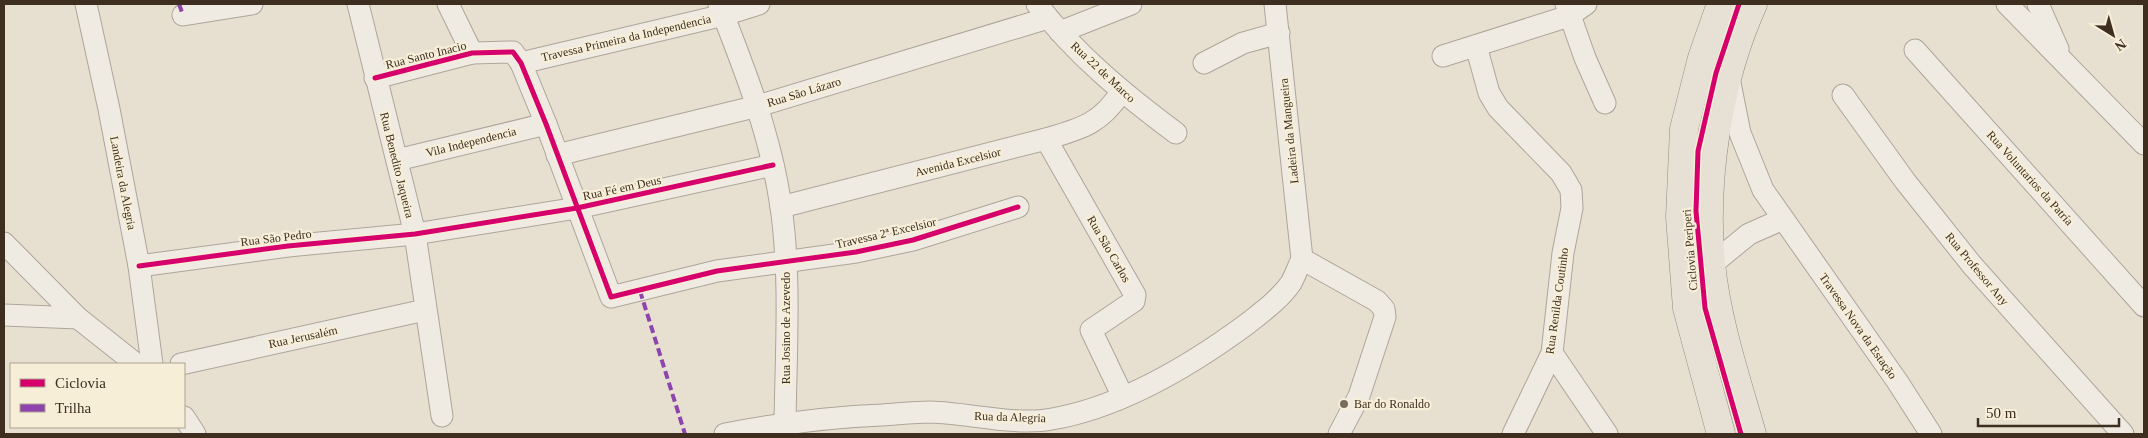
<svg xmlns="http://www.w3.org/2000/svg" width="2148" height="438" font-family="'Times New Roman',serif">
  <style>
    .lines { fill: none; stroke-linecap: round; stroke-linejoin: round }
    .street-casing { stroke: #ada599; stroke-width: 23 }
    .primary-casing { stroke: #928b80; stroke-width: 29 }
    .street { stroke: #efebe3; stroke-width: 21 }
    .primary { stroke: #e6e1d4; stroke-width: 28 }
    .quiet { stroke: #8e44ad; stroke-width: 4; stroke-dasharray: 8 4; stroke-linecap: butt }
    .cycleway-casing { stroke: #f7eed8; stroke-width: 8 }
    .cycleway { stroke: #d6006c; stroke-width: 5 }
    .poi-dot { fill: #786c5e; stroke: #f7eed8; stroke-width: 2 }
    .labels { text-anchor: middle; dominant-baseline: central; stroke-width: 4.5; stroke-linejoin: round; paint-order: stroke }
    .street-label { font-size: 12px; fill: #3d2e20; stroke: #f7eed8 }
    .poi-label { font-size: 12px; fill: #3d2e20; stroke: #f7eed8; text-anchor: start }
  </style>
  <rect width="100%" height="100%" fill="#e7e0d1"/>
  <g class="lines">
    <g class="street-casing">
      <g id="street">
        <path d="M86 4 109 109 139 266 152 364"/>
        <path d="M358 4 415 234 442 416"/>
        <path d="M448 4 472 53"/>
        <path d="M719 4C745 70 771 136 781 207 791 277 786 351 785 423L789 434"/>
        <path d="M1037 4C1076 55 1125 95 1176 133"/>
        <path d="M1275 4 1302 259"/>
        <path d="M1566 4 1585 58 1605 103"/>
        <path d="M2007 4 2144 144"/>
        <path d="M2038 4 2058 49"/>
        <path d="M183 15 252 4"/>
        <path d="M1060 32 1131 4"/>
        <path d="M1476 46 1489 93 1498 108 1561 173 1571 190 1572 208 1563 253 1552 353 1513 434"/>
        <path d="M1915 50 2144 306"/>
        <path d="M1443 56 1569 16 1586 4"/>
        <path d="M521 63 724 15 759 4"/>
        <path d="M1204 63 1243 43 1279 33"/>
        <path d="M375 78 472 53 513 52 521 63 546 124 611 297 717 271 856 252 913 240 1018 207"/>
        <path d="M1729 78 1740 133 1763 190 1897 381 1931 434"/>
        <path d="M1843 95 1905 181 1972 265 2123 434"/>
        <path d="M1046 139 1135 295 1134 301 1091 330 1123 397"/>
        <path d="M557 155 758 106 1048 18"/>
        <path d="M397 160 546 124"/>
        <path d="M781 207 1046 139C1080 129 1101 124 1121 92"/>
        <path d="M4 243 78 318 4 315"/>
        <path d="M1302 259 1377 301 1384 309 1385 317 1359 396 1339 434"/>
        <path d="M1711 265 1749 234 1783 219"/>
        <path d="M139 266 288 246 415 234 577 208 773 165"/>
        <path d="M78 318 136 364"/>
        <path d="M1552 353 1607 434"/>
        <path d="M181 364 425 310"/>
        <path d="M184 417 195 434"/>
        <path d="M725 434C777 424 829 417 882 415 898 414 915 412 931 412 968 413 1016 426 1052 419 1122 407 1190 366 1247 324 1262 312 1280 299 1291 283 1295 276 1298 267 1302 259"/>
      </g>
    </g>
    <g class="primary-casing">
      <g id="primary">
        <path d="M1721 4 1702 58 1684 129 1680 217 1687 308 1721 434"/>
        <path d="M1752 434C1736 378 1717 322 1711 264 1703 179 1718 82 1753 4"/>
      </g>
    </g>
    <use href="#street" class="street"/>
    <use href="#primary" class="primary"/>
    <g class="quiet">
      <path d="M179 4 183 15"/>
      <path d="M640 291 685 434"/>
    </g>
    <g class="cycleway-casing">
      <g id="cycleway">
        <path d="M1739 4 1716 73 1698 151 1696 211 1705 308 1741 434"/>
        <path d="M375 78 472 53 513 52 521 63 546 124 611 297 717 271 856 252 913 240 1018 207"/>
        <path d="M139 266 288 246 415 234 577 208 773 165"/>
      </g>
    </g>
    <use href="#cycleway" class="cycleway"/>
  </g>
  <circle class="poi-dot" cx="1344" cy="404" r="5"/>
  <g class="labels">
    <g class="street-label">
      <text transform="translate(626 38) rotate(-13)">Travessa Primeira da Independencia</text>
      <text transform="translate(426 55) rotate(-14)">Rua Santo Inacio</text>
      <text transform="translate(1103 72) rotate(43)">Rua 22 de Marco</text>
      <text transform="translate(804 92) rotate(-17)">Rua São Lázaro</text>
      <text transform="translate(1289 131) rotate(-96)">Ladeira da Mangueira</text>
      <text transform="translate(471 142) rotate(-14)">Vila Independencia</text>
      <text transform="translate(958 162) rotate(-14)">Avenida Excelsior</text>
      <text transform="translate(397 165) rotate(76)">Rua Benedito Jaqueira</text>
      <text transform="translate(2030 178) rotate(48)">Rua Voluntarios da Patría</text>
      <text transform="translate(123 183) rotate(79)">Landeira da Alegria</text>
      <text transform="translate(622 188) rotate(-12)">Rua Fé em Deus</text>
      <text transform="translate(886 233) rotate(-13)">Travessa 2ª Excelsior</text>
      <text transform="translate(276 238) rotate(-7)">Rua São Pedro</text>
      <text transform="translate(1109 249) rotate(60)">Rua São Carlos</text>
      <text transform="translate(1690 250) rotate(-95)">Ciclovia Periperi</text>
      <text transform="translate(1977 269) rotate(50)">Rua Professor Any</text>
      <text transform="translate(1557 301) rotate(-82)">Rua Renilda Coutinho</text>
      <text transform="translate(1858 326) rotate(55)">Travessa Nova da Estação</text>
      <text transform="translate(786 328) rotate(-90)">Rua Josino de Azevedo</text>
      <text transform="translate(303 337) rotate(-12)">Rua Jerusalém</text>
      <text transform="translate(1010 417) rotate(2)">Rua da Alegria</text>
    </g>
    <g class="poi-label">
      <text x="1354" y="404">Bar do Ronaldo</text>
    </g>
  </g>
  <rect width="2148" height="438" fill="none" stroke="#3d2e20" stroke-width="10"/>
  <rect x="10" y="363" width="175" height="65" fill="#f7eed8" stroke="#ada18e"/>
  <rect x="20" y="379" width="25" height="8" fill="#d6006c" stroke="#ada18e"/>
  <text x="55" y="388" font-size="15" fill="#3d2e20">Ciclovia</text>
  <rect x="20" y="404" width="25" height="8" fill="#8e44ad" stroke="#ada18e"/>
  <text x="55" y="413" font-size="15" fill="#3d2e20">Trilha</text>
  <g transform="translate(2113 35) rotate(143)" stroke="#f7eed8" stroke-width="4" paint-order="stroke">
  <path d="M0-4L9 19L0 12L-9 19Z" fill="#3d2e20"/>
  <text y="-8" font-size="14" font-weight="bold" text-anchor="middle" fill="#3d2e20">N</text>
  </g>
  <path d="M1978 418v8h141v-8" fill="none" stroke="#3d2e20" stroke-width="2.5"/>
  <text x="1986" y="418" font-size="15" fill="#3d2e20" stroke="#f7eed8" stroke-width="4" paint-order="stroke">50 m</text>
</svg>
